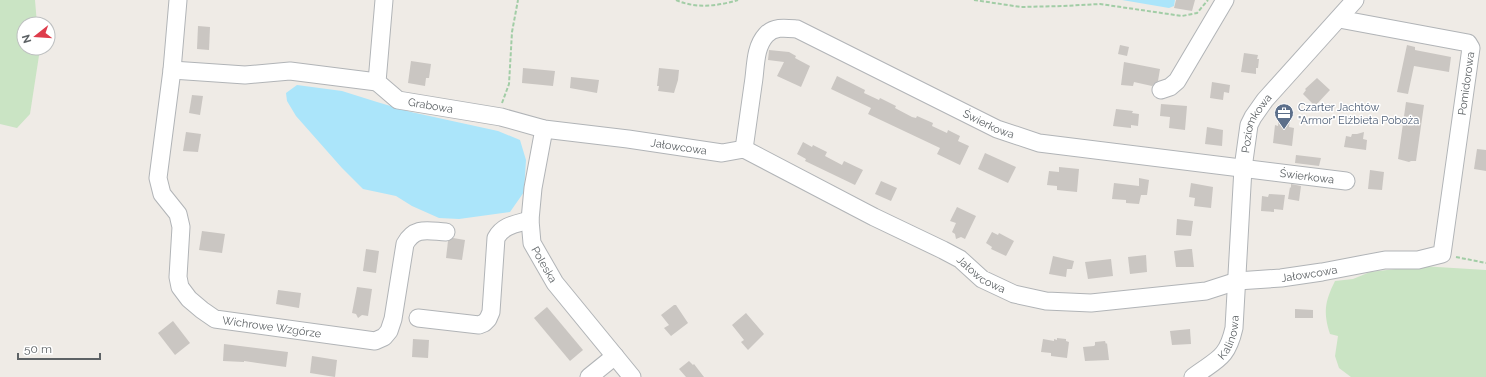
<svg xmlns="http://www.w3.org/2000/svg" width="1486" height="377" font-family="Raleway,sans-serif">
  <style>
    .green { fill: #cae4c4 }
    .water { fill: #abe5fa }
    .building { fill: #cac6c2 }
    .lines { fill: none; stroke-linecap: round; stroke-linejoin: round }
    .minor-casing { stroke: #b1b4b7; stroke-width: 19 }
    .path { stroke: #a2cda6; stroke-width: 2; stroke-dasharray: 4 2; stroke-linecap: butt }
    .minor { stroke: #fff; stroke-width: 17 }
    .labels { text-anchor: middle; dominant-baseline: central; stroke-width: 3; stroke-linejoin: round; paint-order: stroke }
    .street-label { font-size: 11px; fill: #5d6265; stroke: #fff }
    .service-label { font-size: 11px; fill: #4e5e75; stroke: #fff; text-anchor: start }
  </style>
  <rect width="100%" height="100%" fill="#efebe6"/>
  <g class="green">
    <path d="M0 0H35L37 24H24V48H40V49L30 114 17 128 0 124Z"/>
    <path d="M1421 266 1486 270V377H1351L1339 368 1335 356 1338 336 1330 334C1323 312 1325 301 1335 281L1353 279 1370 272Z"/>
  </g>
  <g class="water">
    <path d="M1122 0H1175L1174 6 1169 8Z"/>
    <path d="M297 85 342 91 377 102 411 112 498 131 520 140 526 160 524 192 510 212 459 219 439 218 412 206 396 196 363 189 342 168 296 116 287 101 286 93Z"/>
  </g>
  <g class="building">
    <path d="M1176 0H1195L1192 11 1174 8Z"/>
    <path d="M198 26 210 27 209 50 197 49Z"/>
    <path d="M1120 45 1129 47 1127 56 1118 54Z"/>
    <path d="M1407 45 1415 47V50L1451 57 1449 72 1414 66 1408 94 1397 92Z"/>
    <path d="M769 50 789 52 796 56 795 58 810 66 801 87 777 76 784 62 768 60Z"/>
    <path d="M1244 53 1258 55 1257 59H1259L1258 68H1256V74L1241 72Z"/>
    <path d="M411 61 431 64 429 78H426L425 86 408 83Z"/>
    <path d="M1124 62 1160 69 1158 81 1152 86 1134 82 1133 86 1121 85Z"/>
    <path d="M523 68 555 71 553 86 522 83Z"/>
    <path d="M659 68 679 70 678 80 674 93 658 91 659 86H657Z"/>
    <path d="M837 76 865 90 864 93 879 100 880 98 896 106 895 108 912 117 916 118 917 116 933 123 932 126 947 133 948 130 960 136 958 141 969 146 960 165 937 154 940 148 868 114 871 108 831 89Z"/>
    <path d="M571 77 599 80 597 93 570 88Z"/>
    <path d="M1317 78 1330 90 1315 106 1303 94 1306 90 1305 89Z"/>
    <path d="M1212 82 1230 85 1229 93 1224 92 1223 100 1210 98Z"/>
    <path d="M192 95 203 96 200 115 189 113Z"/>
    <path d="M1406 102 1424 105 1416 161H1411L1409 162 1398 159Z"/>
    <path d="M1161 104 1187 106 1185 130 1169 128 1170 117 1160 116Z"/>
    <path d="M1116 109 1133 111 1132 113 1139 114 1138 126 1131 125V128L1113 126Z"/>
    <path d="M1279 117 1290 119 1289 127 1294 128 1292 146 1273 143 1275 125 1278 126Z"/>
    <path d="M1207 127 1223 130 1222 146 1205 144Z"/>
    <path d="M186 132 201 134 198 152 183 151Z"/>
    <path d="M1364 132 1363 139 1367 140 1366 150 1344 147 1346 136 1351 137 1352 134H1357Z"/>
    <path d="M803 142 812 147 813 145 827 152 825 156 842 165 844 161 863 170 855 185 805 161 806 159 797 154Z"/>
    <path d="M1477 149 1486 150V171L1474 169Z"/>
    <path d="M985 153 1016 167 1008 183 978 169Z"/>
    <path d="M1296 155 1321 158 1319 166 1295 163Z"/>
    <path d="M1059 167 1079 169 1077 192 1057 190V186L1047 185 1049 171 1059 172Z"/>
    <path d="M1370 170 1384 172 1382 190 1368 189Z"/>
    <path d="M1139 178 1149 180 1147 195H1141L1139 204 1126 203V200L1112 199 1114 183 1139 186Z"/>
    <path d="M881 181 897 188 891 201 875 194Z"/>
    <path d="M1191 183 1213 187 1211 208 1194 206 1195 198 1189 197Z"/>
    <path d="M1291 184 1301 186 1299 201 1288 199 1290 187 1291 188Z"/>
    <path d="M1269 194 1285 195 1283 210 1274 209V212L1261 211 1262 196 1268 197Z"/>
    <path d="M957 207 976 216 965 239 961 237 956 239 955 234 952 232 956 223 950 221Z"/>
    <path d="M1177 219 1193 221 1191 236 1176 235Z"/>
    <path d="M202 231 225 234 222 253 199 250Z"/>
    <path d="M992 232 998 235 999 233 1014 241 1006 256 991 249 992 247 986 243Z"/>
    <path d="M453 238 465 240 462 260 446 258 448 241Z"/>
    <path d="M366 249 379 251 376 273 363 271Z"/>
    <path d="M1189 249H1192L1194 267H1176L1174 251Z"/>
    <path d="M1146 255 1147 272 1130 274 1128 257Z"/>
    <path d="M1053 256 1074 261 1072 269H1067L1066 277 1049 274Z"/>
    <path d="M1111 259 1113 276 1088 279 1085 262Z"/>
    <path d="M357 287 372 289 368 316 362 315 358 318 356 314 352 313Z"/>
    <path d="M278 290 301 293 299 308 276 304Z"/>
    <path d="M674 305H676L688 323 671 336 664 328 669 325 661 315Z"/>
    <path d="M547 307 583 350 570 361 534 318Z"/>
    <path d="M1295 309 1313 310V318H1295Z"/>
    <path d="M746 313 764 334 748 350 741 342 744 340 732 325Z"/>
    <path d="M173 321 190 343 175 355 158 333Z"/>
    <path d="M1190 329 1191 344 1172 345 1170 331Z"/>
    <path d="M1057 338 1066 339V341L1069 342 1067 358 1051 356V353L1041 352 1043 339 1054 341V339L1057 340Z"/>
    <path d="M413 339 429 340 428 358 412 357Z"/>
    <path d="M1105 341 1106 344 1107 343 1109 360 1085 361 1083 347 1094 346 1095 345V342Z"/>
    <path d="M224 344 288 352 286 367 244 361V362L223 361Z"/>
    <path d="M312 356 337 360 335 377 310 373Z"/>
    <path d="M689 361 693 365 694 364 704 377H686L679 369Z"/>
  </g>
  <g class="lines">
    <g class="minor-casing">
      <g id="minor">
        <path id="s1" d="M178 0 172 70 158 178 162 194 178 214 181 227 178 277 180 287 189 299 202 310 215 319 375 341 384 337 389 331 393 319 405 244C415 226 428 231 446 232"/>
        <path id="s2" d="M384 0 377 82 398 100 501 117 544 129 628 139 722 153 744 149 874 217 943 250 960 259 982 279 1014 294 1046 301 1091 303 1206 291 1237 281 1281 278 1322 272 1385 260H1418L1442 254 1471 48 1468 43 1339 19"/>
        <path d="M172 70 245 75 290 71 377 82"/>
        <path d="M1161 90 1170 87 1177 81 1225 0"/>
        <path id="s3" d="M544 129 533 188 530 220 532 243 555 283 632 377"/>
        <path id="s4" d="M744 149C747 128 750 106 753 85 756 69 754 48 766 35 774 26 786 28 797 29L997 129 1039 143 1346 181"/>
        <path d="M418 318 479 325 484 323 488 319 491 312 496 238C503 225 516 224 530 220"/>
        <path d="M589 377 615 356"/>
        <path id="s5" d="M1193 377C1217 359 1227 359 1234 328L1243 168 1249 125 1253 117 1265 100 1355 0"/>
      </g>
    </g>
    <g class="path">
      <path d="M676 0C696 9 718 6 738 0"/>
      <path d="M974 0 1021 7 1063 6 1100 4 1182 16 1197 13 1208 0"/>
      <path d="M502 103 509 84 512 32 518 0"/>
      <path d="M1456 257 1486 263"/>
    </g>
    <use href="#minor" class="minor"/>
  </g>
  <defs>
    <g id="office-pin" transform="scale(1)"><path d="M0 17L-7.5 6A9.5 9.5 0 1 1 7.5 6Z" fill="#5c6f8a" stroke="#fff"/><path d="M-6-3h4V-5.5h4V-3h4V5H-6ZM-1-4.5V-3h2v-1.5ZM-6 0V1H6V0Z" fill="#fff"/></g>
  </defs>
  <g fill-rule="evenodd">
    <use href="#office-pin" x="1284" y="113"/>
  </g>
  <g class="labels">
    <g class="street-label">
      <text stroke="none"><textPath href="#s2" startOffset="1374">Pomidorowa</textPath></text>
      <text stroke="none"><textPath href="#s2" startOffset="143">Grabowa</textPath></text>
      <text stroke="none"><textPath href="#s4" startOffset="364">Świerkowa</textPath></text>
      <text stroke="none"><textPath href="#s5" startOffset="274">Poziomkowa</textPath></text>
      <text stroke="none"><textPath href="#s2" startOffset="395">Jałowcowa</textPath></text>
      <text stroke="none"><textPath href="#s4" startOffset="688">Świerkowa</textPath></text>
      <text stroke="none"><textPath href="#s3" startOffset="140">Poleska</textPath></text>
      <text stroke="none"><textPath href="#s2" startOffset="1067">Jałowcowa</textPath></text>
      <text stroke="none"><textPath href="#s2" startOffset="730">Jałowcowa</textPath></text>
      <text stroke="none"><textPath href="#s1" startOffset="400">Wichrowe Wzgórze</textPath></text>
      <text stroke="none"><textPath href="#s5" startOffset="56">Kalinowa</textPath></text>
    </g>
    <g class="service-label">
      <text x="1298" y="107">Czarter Jachtów<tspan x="1298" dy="13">"Armor" Elżbieta Poboża</tspan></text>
    </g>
  </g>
  <g transform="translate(36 36) rotate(253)"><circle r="19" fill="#ffffff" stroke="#bec0c1"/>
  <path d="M0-3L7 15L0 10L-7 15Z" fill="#de3c4b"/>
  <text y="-6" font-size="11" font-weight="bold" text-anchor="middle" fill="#5d6265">N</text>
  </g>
  <path d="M18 353v6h82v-6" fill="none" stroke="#5d6265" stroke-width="2"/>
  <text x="24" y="353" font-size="12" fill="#5d6265" stroke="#ffffff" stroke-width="3" paint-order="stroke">50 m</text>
</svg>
